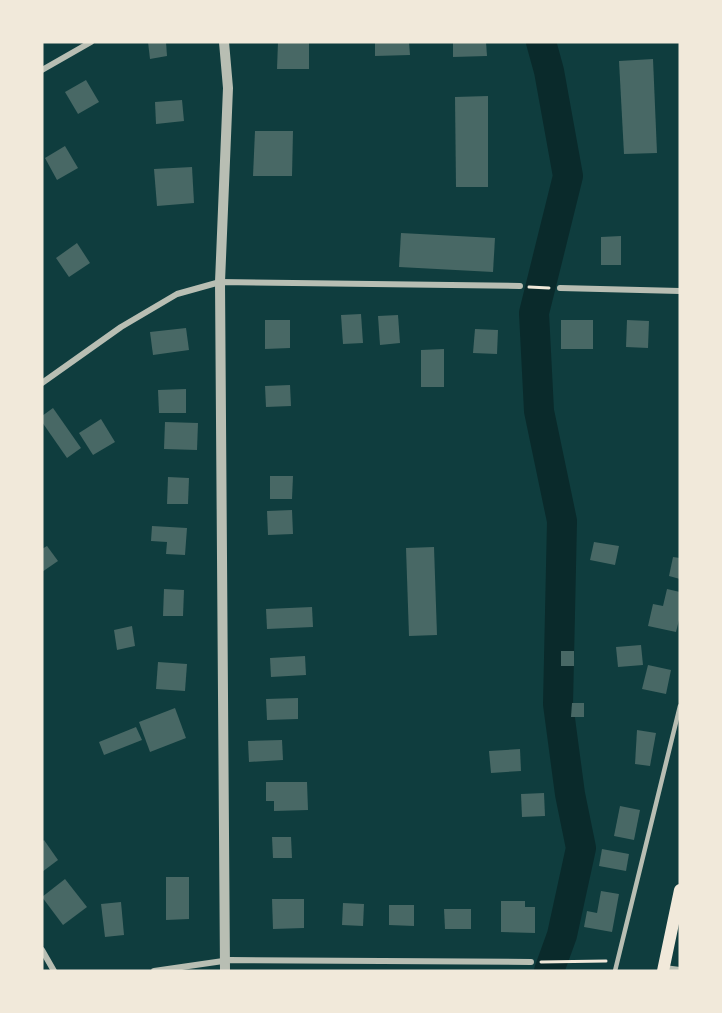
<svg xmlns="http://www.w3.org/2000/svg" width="722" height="1013" font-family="Lato,sans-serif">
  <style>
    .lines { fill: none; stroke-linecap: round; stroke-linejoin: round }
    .river { stroke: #0a2a2b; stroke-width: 30 }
    .building { fill: #486865 }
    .path { stroke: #f1e9da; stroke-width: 3 }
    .service { stroke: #b8beb3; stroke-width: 4.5 }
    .minor { stroke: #b8beb3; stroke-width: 6 }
    .tertiary { stroke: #b8beb3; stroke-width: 10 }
    .secondary { stroke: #f1e9da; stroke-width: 12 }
  </style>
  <rect width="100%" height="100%" fill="#0f3d3e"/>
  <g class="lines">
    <path class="river" d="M541 42 549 71 568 176 534 313 539 411 562 521 558 704 570 794 581 848 562 935 549 971"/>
  </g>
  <g class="building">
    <path d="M148 42H166L167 56 150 59Z"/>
    <path d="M278 42H309V69H277Z"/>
    <path d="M375 42H409L410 55 375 56Z"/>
    <path d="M453 42H486L487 56 453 57Z"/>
    <path d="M653 59 657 153 624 154 619 61Z"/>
    <path d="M86 80 99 102 78 114 65 92Z"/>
    <path d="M488 96V187H456L455 97Z"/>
    <path d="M182 100 184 121 156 124 155 102Z"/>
    <path d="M255 131H293L292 176H253Z"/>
    <path d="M65 146 78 168 57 180 45 158Z"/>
    <path d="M192 167 194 203 157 206 154 169Z"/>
    <path d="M401 233 495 238 493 272 399 267Z"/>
    <path d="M621 236V265H601V237Z"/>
    <path d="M77 243 90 263 69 277 56 258Z"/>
    <path d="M361 314 363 343 343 344 341 315Z"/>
    <path d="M398 315 400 343 380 345 378 316Z"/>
    <path d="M265 320H290V348L265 349Z"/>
    <rect x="561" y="320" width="32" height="29"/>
    <path d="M627 320 649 321 648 348 626 347Z"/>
    <path d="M186 328 189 350 153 355 150 332Z"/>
    <path d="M475 329 498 330 497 354 473 353Z"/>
    <path d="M444 349V387H421V350Z"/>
    <path d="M290 385 291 406 266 407 265 386Z"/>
    <path d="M186 389V413H159L158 390Z"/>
    <path d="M53 408 81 448 67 458 42 422V416Z"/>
    <path d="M101 419 115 442 93 455 79 433Z"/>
    <path d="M165 422 198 423 197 450 164 449Z"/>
    <path d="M270 476H293L292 499H270Z"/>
    <path d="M168 477 189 478 188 504H167Z"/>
    <path d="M292 510 293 534 268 535 267 511Z"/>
    <path d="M152 526 187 528 185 555 166 554 167 542 151 541Z"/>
    <path d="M594 542 619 546 615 565 590 560Z"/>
    <path d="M47 546 58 561 42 572V549Z"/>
    <path d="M434 547 437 635 409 636 406 548Z"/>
    <path d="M673 557 680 558V579L669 576Z"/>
    <path d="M164 589 184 590 183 616H163Z"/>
    <path d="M667 589 680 592V616L676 632 648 626 653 604 663 606Z"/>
    <path d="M312 607 313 627 267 629 266 609Z"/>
    <path d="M132 626 135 646 117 650 114 630Z"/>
    <path d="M641 645 643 665 618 667 616 647Z"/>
    <rect x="561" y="651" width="13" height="15"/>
    <path d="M305 656 306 675 271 677 270 658Z"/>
    <path d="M158 662 187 664 185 691 156 689Z"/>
    <path d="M648 665 671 670 666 694 642 689Z"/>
    <path d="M298 698V719L267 720 266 699Z"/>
    <path d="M572 703H584V717H571Z"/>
    <path d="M175 708 186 738 150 752 139 722Z"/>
    <path d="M136 727 142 740 104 755 99 742Z"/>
    <path d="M637 730 656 733 650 766 635 764Z"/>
    <path d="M282 740 283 760 249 762 248 741Z"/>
    <path d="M520 749 521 771 491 773 489 751Z"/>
    <path d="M266 782H307L308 810 274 811V801H266Z"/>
    <path d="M544 793 545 816 522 817 521 794Z"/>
    <path d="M620 806 640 810 634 840 614 836Z"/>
    <path d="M272 837H291L292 858H273Z"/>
    <path d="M44 840 58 860 42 872V842Z"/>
    <path d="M602 849 629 854 626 871 599 866Z"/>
    <path d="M166 877H189V919L166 920Z"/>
    <path d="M65 879 87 907 63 925 42 897Z"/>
    <path d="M601 891 619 894 612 932 584 927 587 911 597 913Z"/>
    <path d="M272 899H304V928L273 929Z"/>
    <path d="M501 901H525V907H535V933L501 932Z"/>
    <path d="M121 902 124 935 105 937 101 904Z"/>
    <path d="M343 903 364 904 363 926 342 925Z"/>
    <path d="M389 905H414V926L389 925Z"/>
    <path d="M444 909H471V929H445Z"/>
  </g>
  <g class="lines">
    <g class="path">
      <path d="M529 287 549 288"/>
      <path d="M541 962 606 961"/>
    </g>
    <path class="service" d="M615 971 680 706"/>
    <g class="minor">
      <path d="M42 70 91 42"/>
      <path d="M560 288 680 291"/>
      <path d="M42 383 121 327 177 294 220 282 520 286"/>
      <path d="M42 950 54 971"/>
      <path d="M664 968 680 970"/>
      <path d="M154 971 230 960 531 962"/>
    </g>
    <path class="tertiary" d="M224 42 228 88 220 282 225 971"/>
    <path class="secondary" d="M663 971 680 890"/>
  </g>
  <rect width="722" height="1013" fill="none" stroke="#f1e9da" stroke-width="87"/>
</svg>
